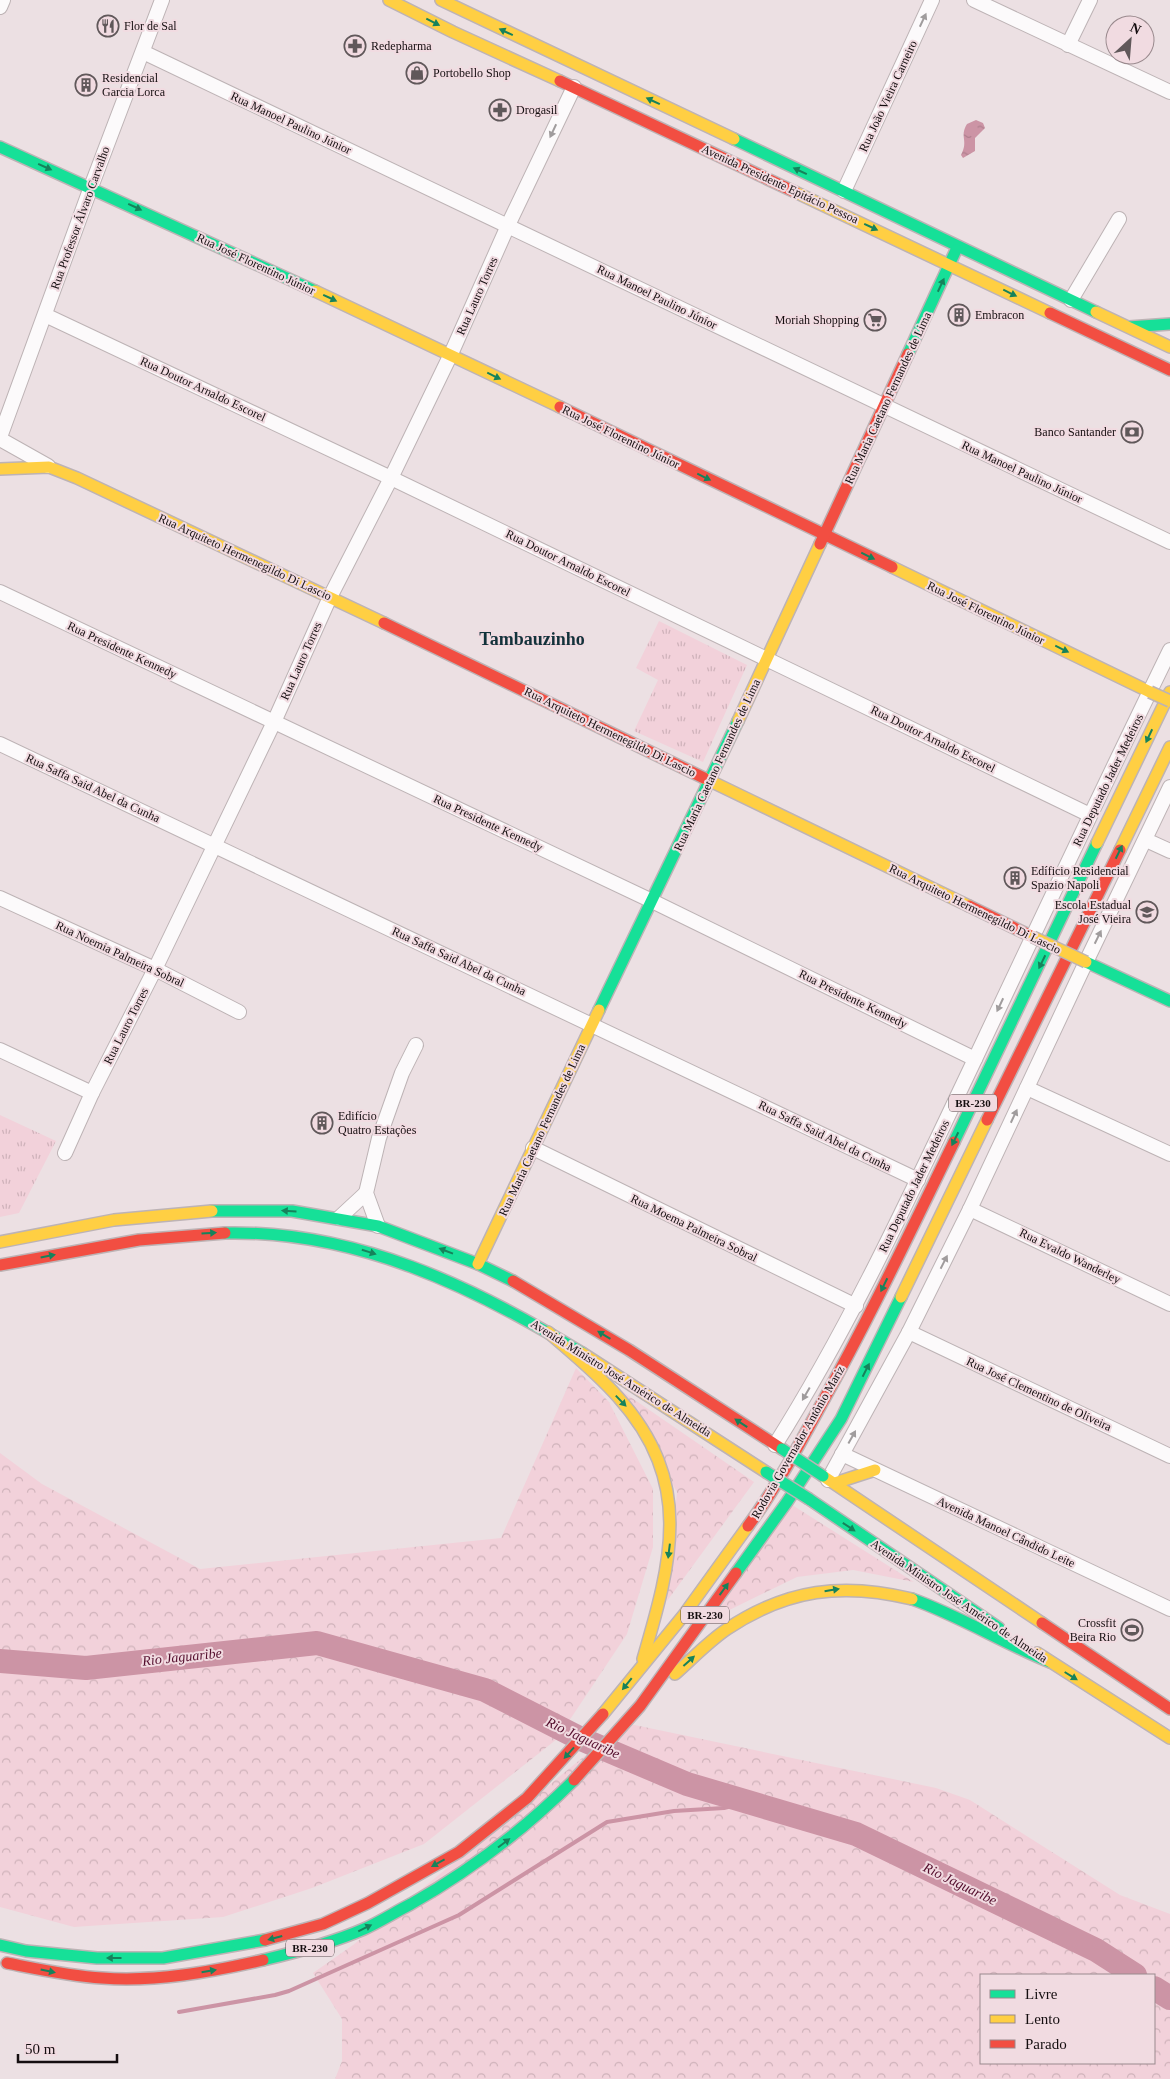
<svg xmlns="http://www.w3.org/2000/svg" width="1170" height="2079" font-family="Georgia,serif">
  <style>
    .grass { fill: url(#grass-tufts) }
    .forest { fill: url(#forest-crowns); fill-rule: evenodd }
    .water { fill: url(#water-ripples) }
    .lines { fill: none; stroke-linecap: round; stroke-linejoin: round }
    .stream { stroke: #cc94a5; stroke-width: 4 }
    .river { stroke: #cc94a5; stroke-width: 24 }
    .street-casing { stroke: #bdb3b5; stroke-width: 16 }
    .fast-casing { stroke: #bdb3b5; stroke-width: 14 }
    .slow-casing { stroke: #bdb3b5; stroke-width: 14 }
    .jam-casing { stroke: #bdb3b5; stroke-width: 14 }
    .street { stroke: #fcfafb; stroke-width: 14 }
    .fast { stroke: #16e098; stroke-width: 11 }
    .slow { stroke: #ffcf43; stroke-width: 11 }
    .jam { stroke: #f24e42; stroke-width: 11 }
    .fast-bridge-casing { stroke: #bdb3b5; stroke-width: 14; stroke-linecap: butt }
    .slow-bridge-casing { stroke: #bdb3b5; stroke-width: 14; stroke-linecap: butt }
    .fast-bridge { stroke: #16e098; stroke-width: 11 }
    .slow-bridge { stroke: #ffcf43; stroke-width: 11 }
    .oneway { fill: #a09c9d }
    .oneway2 { fill: #16825b }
    .labels { text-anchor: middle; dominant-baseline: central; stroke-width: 4; stroke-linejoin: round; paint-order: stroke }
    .shield { fill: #f1dbe1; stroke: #574c4f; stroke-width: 1 }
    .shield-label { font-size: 11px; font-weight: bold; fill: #150e10 }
    .poi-label { font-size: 12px; fill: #150e10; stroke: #f1dbe1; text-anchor: start }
    .street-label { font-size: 12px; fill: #150e10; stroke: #f1dbe1 }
    .water-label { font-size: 14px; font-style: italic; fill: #530d2c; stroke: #f1dbe1 }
    .district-label { font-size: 18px; font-weight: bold; fill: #13323b; stroke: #f1dbe1 }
  </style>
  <defs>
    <pattern id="grass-tufts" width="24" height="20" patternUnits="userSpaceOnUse" patternTransform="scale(1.25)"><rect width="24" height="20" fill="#f2d1da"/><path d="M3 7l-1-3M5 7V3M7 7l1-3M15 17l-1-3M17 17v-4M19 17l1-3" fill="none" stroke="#cfb2ba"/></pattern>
    <pattern id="forest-crowns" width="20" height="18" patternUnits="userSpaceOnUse" patternTransform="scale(1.25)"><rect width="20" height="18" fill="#f2d1da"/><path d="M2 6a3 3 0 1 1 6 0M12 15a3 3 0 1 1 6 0" fill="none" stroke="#cfb2ba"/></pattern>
    <pattern id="water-ripples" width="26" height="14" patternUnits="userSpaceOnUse" patternTransform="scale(1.25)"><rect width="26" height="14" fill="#cc94a5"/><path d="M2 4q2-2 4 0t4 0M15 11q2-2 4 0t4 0" fill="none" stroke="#ae7e8d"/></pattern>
  </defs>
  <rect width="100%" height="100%" fill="#ece0e3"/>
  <g class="grass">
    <path d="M659 621 747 665 703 762 634 731 658 680 636 668Z"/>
    <path d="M0 1115 56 1141 19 1213 0 1217Z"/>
  </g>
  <g class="forest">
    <path d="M576 1368 609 1402 653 1489V1547L627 1634 557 1739 424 1844 312 1888 223 1917 74 1927 0 1907V1453L42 1484 200 1569 501 1538Z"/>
    <path d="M616 1387 754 1482 667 1601 677 1492Z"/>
    <path d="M789 1503 914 1582 853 1570 797 1577 713 1618Z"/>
    <path d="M625 1723 936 1788 970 1800 1120 1895 1170 1914V2079H335L342 2061V2019L313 1973 353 1945ZM981 1975H1154V2063H981Z"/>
  </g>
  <path class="water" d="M976 120 983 123 985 128 975 138V151L963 158 961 155C969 140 959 137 967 124Z"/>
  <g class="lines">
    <path class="stream" d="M179 2012 275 1995 289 1991 459 1915 607 1822 674 1811 724 1808 747 1802"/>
    <g class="river">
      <path d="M0 1661 86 1668 317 1643 485 1690 581 1739 687 1784 856 1834 1096 1950 1135 1975"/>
      <path d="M1154 1988 1170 1998"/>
    </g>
    <g class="street-casing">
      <g id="street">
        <path d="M974 0 1170 92"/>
        <path d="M0 7 3 0"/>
        <path d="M1068 45 1090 0"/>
        <path d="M143 52C486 215 827 381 1170 542"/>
        <path d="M844 191 932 0"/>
        <path d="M1071 300 1119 219"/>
        <path d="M45 315 391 478 1090 815"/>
        <path d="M0 437 91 187 162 0"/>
        <path d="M0 439 48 466"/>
        <path d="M0 592 652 901 975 1059"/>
        <path d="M0 744 918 1180"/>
        <path d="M1146 840 1170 851"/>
        <path d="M0 898 155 969 239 1012"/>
        <path d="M0 1050 92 1093"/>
        <path d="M1027 1088 1170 1154"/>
        <path d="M533 1148 856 1306"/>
        <path d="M65 1153 92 1093 155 969 274 722 330 597 391 478 451 354 510 221 574 87"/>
        <path d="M970 1209 1170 1304"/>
        <path d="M339 1218 366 1193"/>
        <path d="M378 1226 366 1193 379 1138 402 1073 416 1045"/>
        <path d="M909 1332 1170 1456"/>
        <path d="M775 1445C853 1321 913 1189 976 1057 1040 921 1104 785 1170 650"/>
        <path d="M842 1454 1170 1609"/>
        <path d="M828 1480 909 1332 970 1209 1086 962 1170 787"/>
      </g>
    </g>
    <g class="fast-casing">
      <g id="fast">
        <path d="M734 139 1096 312"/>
        <path d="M0 147 315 291"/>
        <path d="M1129 327 1170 324"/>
        <path d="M908 354 956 250"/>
        <path d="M1086 962 1170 1001"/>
        <path d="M599 1010 738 721"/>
        <path d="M954 1142 1097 843"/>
        <path d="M212 1211H292L378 1226 478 1264 513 1281"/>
        <path d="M225 1233C355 1230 473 1286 582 1353"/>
        <path d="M809 1499 999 1628"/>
        <path d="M736 1573 787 1502 841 1419 901 1297"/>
        <path d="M912 1599C960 1616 1003 1643 1050 1662"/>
        <path d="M0 1945 26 1951 97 1958H163L265 1940"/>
        <path d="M263 1960C297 1952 332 1943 364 1929 380 1922 395 1912 411 1904 471 1870 525 1829 574 1780"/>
      </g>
    </g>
    <g class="slow-casing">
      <g id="slow">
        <path d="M389 0 453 32 560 81"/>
        <path d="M441 0 734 139"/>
        <path d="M795 192 1050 313"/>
        <path d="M315 291 560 407"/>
        <path d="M1096 312 1170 347"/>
        <path d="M0 469 49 467 77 478 384 623"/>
        <path d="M892 567 1150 692"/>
        <path d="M738 721 820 544"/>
        <path d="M704 778 969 906"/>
        <path d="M1097 843 1170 692"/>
        <path d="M1120 850 1170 747"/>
        <path d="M0 1242 114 1220 212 1211"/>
        <path d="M478 1264 599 1010"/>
        <path d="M901 1297 987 1120"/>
        <path d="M548 1332C572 1353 597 1373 618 1397 694 1482 672 1560 643 1659"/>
        <path d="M582 1353 766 1472"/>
        <path d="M823 1476 1042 1623"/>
        <path d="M835 1483 875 1470"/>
        <path d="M1037 1653 1170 1738"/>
        <path d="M675 1674C692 1659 708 1642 727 1629 787 1589 843 1582 912 1599"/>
        <path d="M603 1714 683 1616 748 1526"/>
      </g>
    </g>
    <g class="jam-casing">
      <g id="jam">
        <path d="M560 81 795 192"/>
        <path d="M1050 313 1170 370"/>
        <path d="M560 407 892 567"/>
        <path d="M820 544 908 354"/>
        <path d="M384 623 704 778"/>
        <path d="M969 906 1033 937"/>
        <path d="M987 1120 1120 850"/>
        <path d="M0 1265 139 1240 225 1233"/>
        <path d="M513 1281 629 1350 782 1449"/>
        <path d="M748 1526C776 1488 799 1445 822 1403 870 1317 911 1230 954 1142"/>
        <path d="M1042 1623 1170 1709"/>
        <path d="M574 1780 640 1706 736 1573"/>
        <path d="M265 1940 323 1924 368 1903 459 1852 527 1798 603 1714"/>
        <path d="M7 1963C38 1969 70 1976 102 1978 156 1982 210 1972 263 1960"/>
      </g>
    </g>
    <use href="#street" class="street"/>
    <use href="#fast" class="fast"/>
    <use href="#slow" class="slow"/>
    <use href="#jam" class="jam"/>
    <g class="fast-bridge-casing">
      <g id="fast-bridge">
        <path d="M782 1449 823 1476"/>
        <path d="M766 1472 809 1499"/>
      </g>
    </g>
    <g class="slow-bridge-casing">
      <g id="slow-bridge">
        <path d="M1150 692 1170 701"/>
        <path d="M1033 937 1086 962"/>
      </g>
    </g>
    <use href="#fast-bridge" class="fast-bridge"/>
    <use href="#slow-bridge" class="slow-bridge"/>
  </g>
  <defs><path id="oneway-solid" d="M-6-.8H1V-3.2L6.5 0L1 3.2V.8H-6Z" transform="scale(1.25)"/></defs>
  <g class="oneway">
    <use href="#oneway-solid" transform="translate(923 20) rotate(-65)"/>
    <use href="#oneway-solid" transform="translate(553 131) rotate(115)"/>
    <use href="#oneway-solid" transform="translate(1098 937) rotate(-64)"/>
    <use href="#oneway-solid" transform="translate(1000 1005) rotate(115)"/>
    <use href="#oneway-solid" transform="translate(1014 1116) rotate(-65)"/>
    <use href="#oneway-solid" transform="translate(944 1262) rotate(-63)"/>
    <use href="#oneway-solid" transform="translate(806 1394) rotate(120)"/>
    <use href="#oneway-solid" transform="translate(852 1437) rotate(-61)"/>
  </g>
  <g class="oneway2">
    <use href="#oneway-solid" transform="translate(433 22) rotate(27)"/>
    <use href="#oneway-solid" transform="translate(506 32) rotate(-155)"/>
    <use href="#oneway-solid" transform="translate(653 101) rotate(-155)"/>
    <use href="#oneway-solid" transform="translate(45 167) rotate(24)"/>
    <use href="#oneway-solid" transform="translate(800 171) rotate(-155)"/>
    <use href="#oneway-solid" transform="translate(135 207) rotate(25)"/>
    <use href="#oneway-solid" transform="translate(871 227) rotate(25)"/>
    <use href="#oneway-solid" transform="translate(941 285) rotate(-65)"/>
    <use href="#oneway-solid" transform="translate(1010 293) rotate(26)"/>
    <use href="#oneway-solid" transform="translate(330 298) rotate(25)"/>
    <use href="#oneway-solid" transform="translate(494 376) rotate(26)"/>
    <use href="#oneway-solid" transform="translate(704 477) rotate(26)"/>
    <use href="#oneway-solid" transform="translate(868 556) rotate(26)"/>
    <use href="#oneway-solid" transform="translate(1062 649) rotate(26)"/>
    <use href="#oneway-solid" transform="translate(1149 736) rotate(115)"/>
    <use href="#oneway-solid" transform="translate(1119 852) rotate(-64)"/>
    <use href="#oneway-solid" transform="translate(1042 962) rotate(116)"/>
    <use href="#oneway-solid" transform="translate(955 1139) rotate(116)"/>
    <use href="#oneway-solid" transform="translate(289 1211) rotate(-177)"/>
    <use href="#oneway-solid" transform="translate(209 1233) rotate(-4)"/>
    <use href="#oneway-solid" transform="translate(446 1251) rotate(-159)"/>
    <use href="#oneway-solid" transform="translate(369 1252) rotate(17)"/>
    <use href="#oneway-solid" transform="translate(48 1256) rotate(-11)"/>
    <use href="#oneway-solid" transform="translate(884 1285) rotate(116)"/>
    <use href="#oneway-solid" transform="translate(604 1335) rotate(-149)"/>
    <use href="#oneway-solid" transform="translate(866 1370) rotate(-63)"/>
    <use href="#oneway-solid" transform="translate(621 1401) rotate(46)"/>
    <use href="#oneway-solid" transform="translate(741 1423) rotate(-147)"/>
    <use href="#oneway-solid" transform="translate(849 1527) rotate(34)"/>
    <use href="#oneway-solid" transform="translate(669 1551) rotate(97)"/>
    <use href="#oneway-solid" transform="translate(724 1589) rotate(-54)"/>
    <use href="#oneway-solid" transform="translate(832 1590) rotate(-9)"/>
    <use href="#oneway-solid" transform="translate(689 1661) rotate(-42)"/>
    <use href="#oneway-solid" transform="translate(1071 1676) rotate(32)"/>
    <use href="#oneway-solid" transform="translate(627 1684) rotate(129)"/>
    <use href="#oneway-solid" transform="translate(569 1753) rotate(132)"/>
    <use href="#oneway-solid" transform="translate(504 1843) rotate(-37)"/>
    <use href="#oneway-solid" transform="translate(438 1863) rotate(151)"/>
    <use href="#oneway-solid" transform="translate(365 1928) rotate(-26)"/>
    <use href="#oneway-solid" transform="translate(275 1938) rotate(165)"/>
    <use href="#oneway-solid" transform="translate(114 1958) rotate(-180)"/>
    <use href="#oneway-solid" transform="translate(48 1971) rotate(12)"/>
    <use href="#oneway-solid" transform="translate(209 1971) rotate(-9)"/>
  </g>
  <defs>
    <g id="restaurant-ring" transform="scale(1.125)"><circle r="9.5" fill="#f1dbe1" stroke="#60585a" stroke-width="1.5"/><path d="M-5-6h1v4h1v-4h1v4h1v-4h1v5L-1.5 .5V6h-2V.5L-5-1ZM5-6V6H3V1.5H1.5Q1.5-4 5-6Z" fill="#60585a"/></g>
    <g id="pharmacy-ring" transform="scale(1.125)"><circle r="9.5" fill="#f1dbe1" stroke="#60585a" stroke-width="1.5"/><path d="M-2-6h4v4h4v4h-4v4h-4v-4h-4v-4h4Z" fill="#60585a"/></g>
    <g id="shop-ring" transform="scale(1.125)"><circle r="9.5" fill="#f1dbe1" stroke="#60585a" stroke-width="1.5"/><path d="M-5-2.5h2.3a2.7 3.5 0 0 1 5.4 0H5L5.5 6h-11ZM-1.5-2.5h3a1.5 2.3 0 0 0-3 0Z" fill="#60585a"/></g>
    <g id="building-ring" transform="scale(1.125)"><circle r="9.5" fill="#f1dbe1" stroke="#60585a" stroke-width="1.5"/><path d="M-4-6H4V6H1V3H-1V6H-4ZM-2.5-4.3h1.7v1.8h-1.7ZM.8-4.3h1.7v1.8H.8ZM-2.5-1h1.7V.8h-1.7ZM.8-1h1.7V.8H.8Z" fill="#60585a"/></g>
    <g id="supermarket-ring" transform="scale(1.125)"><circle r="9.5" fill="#f1dbe1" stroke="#60585a" stroke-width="1.5"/><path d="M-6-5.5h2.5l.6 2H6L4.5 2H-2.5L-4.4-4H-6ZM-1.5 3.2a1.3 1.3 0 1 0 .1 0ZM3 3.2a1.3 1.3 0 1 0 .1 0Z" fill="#60585a"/></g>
    <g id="bank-ring" transform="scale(1.125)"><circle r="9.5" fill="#f1dbe1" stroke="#60585a" stroke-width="1.5"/><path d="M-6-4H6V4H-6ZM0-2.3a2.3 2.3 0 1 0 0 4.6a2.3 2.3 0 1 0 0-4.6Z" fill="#60585a"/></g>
    <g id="school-ring" transform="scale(1.125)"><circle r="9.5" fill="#f1dbe1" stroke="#60585a" stroke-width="1.5"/><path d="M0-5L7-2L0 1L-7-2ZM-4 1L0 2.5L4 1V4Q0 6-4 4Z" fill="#60585a"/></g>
    <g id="stadium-ring" transform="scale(1.125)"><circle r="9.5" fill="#f1dbe1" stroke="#60585a" stroke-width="1.5"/><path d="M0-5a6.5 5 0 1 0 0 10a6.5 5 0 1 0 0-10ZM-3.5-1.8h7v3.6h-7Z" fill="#60585a"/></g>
  </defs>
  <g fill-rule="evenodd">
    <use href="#restaurant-ring" x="108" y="26"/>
    <use href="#pharmacy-ring" x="355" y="46"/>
    <use href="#shop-ring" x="417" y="73"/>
    <use href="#building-ring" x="86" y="85"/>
    <use href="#pharmacy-ring" x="500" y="110"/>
    <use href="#building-ring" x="959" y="315"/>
    <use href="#supermarket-ring" x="875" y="320"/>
    <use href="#bank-ring" x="1132" y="432"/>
    <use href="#building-ring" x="1015" y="878"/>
    <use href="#school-ring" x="1147" y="912"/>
    <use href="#building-ring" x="322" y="1123"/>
    <use href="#stadium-ring" x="1132" y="1630"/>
  </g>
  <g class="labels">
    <g class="shield">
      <rect x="949" y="1094.5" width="48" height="17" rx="4"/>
      <rect x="681" y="1606.5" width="48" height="17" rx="4"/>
      <rect x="286" y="1939.5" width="48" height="17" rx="4"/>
    </g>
    <g class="shield-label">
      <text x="973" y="1103">BR-230</text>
      <text x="705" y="1615">BR-230</text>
      <text x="310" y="1948">BR-230</text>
    </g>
    <g class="poi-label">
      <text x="124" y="26">Flor de Sal</text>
      <text x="371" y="46">Redepharma</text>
      <text x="433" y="73">Portobello Shop</text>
      <text x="102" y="78">Residencial<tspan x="102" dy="14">Garcia Lorca</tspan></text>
      <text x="516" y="110">Drogasil</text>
      <text x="975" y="315">Embracon</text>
      <text x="859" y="320" text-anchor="end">Moriah Shopping</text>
      <text x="1116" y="432" text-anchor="end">Banco Santander</text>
      <text x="1031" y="871">Edíficio Residencial<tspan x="1031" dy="14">Spazio Napoli</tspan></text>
      <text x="1131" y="905" text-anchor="end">Escola Estadual<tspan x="1131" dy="14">José Vieira</tspan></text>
      <text x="338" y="1116">Edifício<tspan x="338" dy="14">Quatro Estações</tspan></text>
      <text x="1116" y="1623" text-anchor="end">Crossfit<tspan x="1116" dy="14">Beira Rio</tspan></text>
    </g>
    <g class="street-label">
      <text transform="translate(888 96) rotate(-65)">Rua João Vieira Carneiro</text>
      <text transform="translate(291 123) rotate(25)">Rua Manoel Paulino Júnior</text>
      <text transform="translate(780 184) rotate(25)">Avenida Presidente Epitácio Pessoa</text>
      <text transform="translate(80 218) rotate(-70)">Rua Professor Álvaro Carvalho</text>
      <text transform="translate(256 264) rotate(25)">Rua José Florentino Júnior</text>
      <text transform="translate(477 296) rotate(-66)">Rua Lauro Torres</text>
      <text transform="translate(657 297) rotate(26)">Rua Manoel Paulino Júnior</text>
      <text transform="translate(203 389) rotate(25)">Rua Doutor Arnaldo Escorel</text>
      <text transform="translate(888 398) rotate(-65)">Rua Maria Caetano Fernandes de Lima</text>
      <text transform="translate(621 437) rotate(26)">Rua José Florentino Júnior</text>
      <text transform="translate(1022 472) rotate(25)">Rua Manoel Paulino Júnior</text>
      <text transform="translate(245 557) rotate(25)">Rua Arquiteto Hermenegildo Di Lascio</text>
      <text transform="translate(568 563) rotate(26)">Rua Doutor Arnaldo Escorel</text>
      <text transform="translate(986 613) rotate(26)">Rua José Florentino Júnior</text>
      <text transform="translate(122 650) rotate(25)">Rua Presidente Kennedy</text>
      <text transform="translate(301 661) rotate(-66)">Rua Lauro Torres</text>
      <text transform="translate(610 732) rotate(26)">Rua Arquiteto Hermenegildo Di Lascio</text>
      <text transform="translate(933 739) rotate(26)">Rua Doutor Arnaldo Escorel</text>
      <text transform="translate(717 765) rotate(-65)">Rua Maria Caetano Fernandes de Lima</text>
      <text transform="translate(1108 780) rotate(-64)">Rua Deputado Jader Medeiros</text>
      <text transform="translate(93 788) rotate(25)">Rua Saffa Said Abel da Cunha</text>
      <text transform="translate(488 823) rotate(25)">Rua Presidente Kennedy</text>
      <text transform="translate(975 909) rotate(26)">Rua Arquiteto Hermenegildo Di Lascio</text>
      <text transform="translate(120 954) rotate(25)">Rua Noemia Palmeira Sobral</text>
      <text transform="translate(459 961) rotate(25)">Rua Saffa Said Abel da Cunha</text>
      <text transform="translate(853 999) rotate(26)">Rua Presidente Kennedy</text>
      <text transform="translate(126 1026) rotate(-63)">Rua Lauro Torres</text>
      <text transform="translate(542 1130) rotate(-65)">Rua Maria Caetano Fernandes de Lima</text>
      <text transform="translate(825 1136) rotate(26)">Rua Saffa Said Abel da Cunha</text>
      <text transform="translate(914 1186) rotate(-64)">Rua Deputado Jader Medeiros</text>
      <text transform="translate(694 1228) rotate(26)">Rua Moema Palmeira Sobral</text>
      <text transform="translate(1070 1256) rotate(26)">Rua Evaldo Wanderley</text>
      <text transform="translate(621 1378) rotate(32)">Avenida Ministro José Américo de Almeida</text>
      <text transform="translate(1039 1394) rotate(25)">Rua José Clementino de Oliveira</text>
      <text transform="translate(798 1442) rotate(-60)">Rodovia Governador Antônio Mariz</text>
      <text transform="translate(1006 1532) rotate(25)">Avenida Manoel Cândido Leite</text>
      <text transform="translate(959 1601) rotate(34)">Avenida Ministro José Américo de Almeida</text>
    </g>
    <g class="water-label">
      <text transform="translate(182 1657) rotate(-6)">Rio Jaguaribe</text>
      <text transform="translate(583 1738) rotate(25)">Rio Jaguaribe</text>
      <text transform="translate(960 1884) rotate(26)">Rio Jaguaribe</text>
    </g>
    <g class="district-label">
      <text x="532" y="639">Tambauzinho</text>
    </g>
  </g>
  <rect x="980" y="1974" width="175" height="90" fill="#f1dbe1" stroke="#99898d"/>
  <rect x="990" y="1990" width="25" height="8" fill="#16e098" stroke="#99898d"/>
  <text x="1025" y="1999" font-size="15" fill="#150e10">Livre</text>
  <rect x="990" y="2015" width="25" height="8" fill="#ffcf43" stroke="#99898d"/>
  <text x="1025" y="2024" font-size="15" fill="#150e10">Lento</text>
  <rect x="990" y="2040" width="25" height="8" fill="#f24e42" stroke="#99898d"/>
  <text x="1025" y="2049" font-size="15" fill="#150e10">Parado</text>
  <g transform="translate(1130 40) rotate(26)"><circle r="24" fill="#f1dbe1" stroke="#99898d"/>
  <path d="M0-4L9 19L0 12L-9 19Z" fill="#60585a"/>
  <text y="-8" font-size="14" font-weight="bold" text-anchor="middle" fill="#150e10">N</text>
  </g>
  <path d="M18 2054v8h99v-8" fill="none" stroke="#150e10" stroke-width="2.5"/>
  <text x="25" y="2054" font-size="15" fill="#150e10" stroke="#f1dbe1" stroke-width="4" paint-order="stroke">50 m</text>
</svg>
